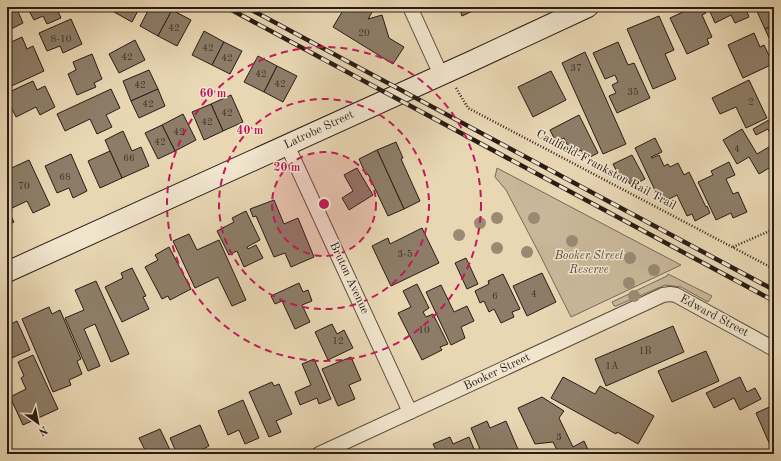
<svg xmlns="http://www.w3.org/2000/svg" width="781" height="461" font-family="'Old Standard TT',serif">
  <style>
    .green { fill: #c8b799; stroke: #786a57 }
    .building { fill: #8d7d68; stroke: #291c15 }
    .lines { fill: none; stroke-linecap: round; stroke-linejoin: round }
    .street-casing { stroke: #594b3d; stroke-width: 16 }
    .secondary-casing { stroke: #291c15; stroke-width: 22 }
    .path { stroke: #291c15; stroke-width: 2.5; stroke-dasharray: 1 2; stroke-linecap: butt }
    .street { stroke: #f1e5ce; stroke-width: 14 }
    .secondary { stroke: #f1e5ce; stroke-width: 20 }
    .rail-casing { stroke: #291c15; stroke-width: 4.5 }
    .rail { stroke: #f1e5ce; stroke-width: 3; stroke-dasharray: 9; stroke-linecap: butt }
    .tree { fill: #9a8973 }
    .ring { fill: none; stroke: #c2185b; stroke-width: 2; stroke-dasharray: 7 5 }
    .labels { text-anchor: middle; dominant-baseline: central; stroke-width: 3; stroke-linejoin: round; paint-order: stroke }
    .number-label { font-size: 10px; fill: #42342a }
    .street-label { font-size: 12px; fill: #291c15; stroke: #f1e5ce }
    .park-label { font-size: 12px; font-style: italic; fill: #594a3d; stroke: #f1e5ce }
    .centre { fill: #c2185b; stroke: #f1e5ce; stroke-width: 2 }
    .ring-label { font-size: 12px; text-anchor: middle; font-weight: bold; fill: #c2185b; stroke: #f1e5ce; stroke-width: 3; stroke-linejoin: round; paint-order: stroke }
  </style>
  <rect width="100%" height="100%" fill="#e9d7b4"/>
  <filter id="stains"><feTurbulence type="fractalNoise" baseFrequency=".005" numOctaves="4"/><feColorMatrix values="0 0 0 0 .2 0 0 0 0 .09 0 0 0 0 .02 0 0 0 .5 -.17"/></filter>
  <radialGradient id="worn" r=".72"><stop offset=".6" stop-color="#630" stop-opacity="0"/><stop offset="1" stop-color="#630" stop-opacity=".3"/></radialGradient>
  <g class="green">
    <path d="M497 168 681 265 571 317 539 253 506 190 495 177Z"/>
    <path d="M668 274 712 296 708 302 681 287 665 285 616 306H614L612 302 667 276Z"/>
  </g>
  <g class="building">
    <path d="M12 7H16L23 23 7 31V9Z"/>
    <path d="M27 7H61L57 9 61 18 47 24 43 16 34 20Z"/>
    <path d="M117 7H140L132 22 114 12Z"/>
    <path d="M150 7H166L172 10 158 36 140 26Z"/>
    <path d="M345 7H372L374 9 368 19 382 15 389 38 404 47 393 64 333 27Z"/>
    <path d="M459 7H476L477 9 462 16Z"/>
    <path d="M694 7H704L706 13 702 15 712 37 707 39 709 44 687 54 670 18Z"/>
    <path d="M708 7H745L749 17 735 23 731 15 715 23Z"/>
    <path d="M755 7H774V25L765 29Z"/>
    <path d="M172 10 191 20 177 46 158 36Z"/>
    <path d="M659 16 674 50 665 54 676 79 653 89 627 29Z"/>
    <path d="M71 19 82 44 63 53 60 46 47 51 39 33Z"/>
    <path d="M774 25V49L765 29Z"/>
    <path d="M204 31 224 42 212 65 192 55Z"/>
    <path d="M754 33 760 47 764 45 773 64 743 78 728 45Z"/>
    <path d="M22 37 27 49 33 46 44 71 7 88V44Z"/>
    <path d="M135 40 145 60 119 73 109 54Z"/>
    <path d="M224 42 242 51 230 74 212 65Z"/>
    <path d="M618 42 628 65 634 63 650 98 617 113 609 96 616 93 612 85 618 82 615 75 605 79 593 53Z"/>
    <path d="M585 52 626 144 603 154 562 63Z"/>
    <path d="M92 54 102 79 94 83 96 87 77 95 68 74 76 70 73 62Z"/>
    <path d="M258 56 277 66 264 92 244 82Z"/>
    <path d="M277 66 297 76 283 102 264 92Z"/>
    <path d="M149 70 158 89 131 101 123 81Z"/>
    <path d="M551 71 566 100 533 117 518 87Z"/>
    <path d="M749 80 767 118 746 128 736 107 720 114 712 98Z"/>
    <path d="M33 81 37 90 45 86 55 107 40 115 36 107 16 117 7 99V93Z"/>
    <path d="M111 89 120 108 106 115 112 127 97 134 90 119 65 131 57 114Z"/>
    <path d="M158 89 165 106 139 118 131 101Z"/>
    <path d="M231 95 243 122 223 131 211 104Z"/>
    <path d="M211 104 223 131 204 140 192 112Z"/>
    <path d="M183 114 196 140 175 151 162 125Z"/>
    <path d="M579 115 598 153 586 159 581 150 572 154 564 138 556 142 550 130Z"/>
    <path d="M774 117V133L771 135 768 129 756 135 753 129Z"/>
    <path d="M162 125 175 151 158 159 145 133Z"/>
    <path d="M742 129 757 154 774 144V165L759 174 749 157 737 164 723 140Z"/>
    <path d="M123 131 132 151 141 147 149 166 122 178 105 140Z"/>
    <path d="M655 138 662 152 651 157 652 158 659 155 664 166 668 164 670 167 678 163 684 175 689 172 706 207 707 206 710 213 695 221 692 214 687 216 677 195 661 203 635 148Z"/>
    <path d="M396 142 403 158 401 159 420 201 404 209 377 150Z"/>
    <path d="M377 150 404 209 388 216 368 174 366 175 359 159Z"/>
    <path d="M110 151 122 178 100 188 88 161Z"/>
    <path d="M71 154 87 191 73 198 69 188 57 193 45 166Z"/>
    <path d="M632 155 645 179 631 186 626 177 620 178 613 164Z"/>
    <path d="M29 160 50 205 33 213 27 201 10 209 7 202V170Z"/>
    <path d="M729 162 735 175 726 179 733 194 738 192 747 212 733 218 731 213 716 220 698 182 713 175 711 171Z"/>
    <path d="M357 168 373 195 349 210 342 198 353 191 344 175Z"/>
    <path d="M274 200 284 224 298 218 314 257 291 267 285 253 274 257 256 216 253 217 250 209Z"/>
    <path d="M7 209 14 222 7 226Z"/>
    <path d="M246 211 260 240 247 247 248 249 256 245 263 258 244 267 237 251 229 255 217 231 234 222 232 218Z"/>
    <path d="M422 228 439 263 391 286 372 246 388 238 390 244Z"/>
    <path d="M189 234 197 250 219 240 246 300 232 306 218 277 195 288 173 241Z"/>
    <path d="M169 247 191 289 170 300 168 296 162 299 145 267 158 260 155 255Z"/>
    <path d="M466 258 478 284 467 289 455 263Z"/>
    <path d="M132 268 146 296 143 297 149 309 122 322 105 287 123 278 121 273Z"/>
    <path d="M542 273 556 302 527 316 513 286Z"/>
    <path d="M503 274 520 309 512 312 514 317 501 323 494 309 489 312 484 301 480 303 475 291 489 284 488 281Z"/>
    <path d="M96 281 129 354 111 362 95 324 84 329 100 366 88 371 65 318 84 310 75 290Z"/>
    <path d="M299 283 303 292 308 290 312 301 302 305 310 322 295 329 282 301 275 304 271 296Z"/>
    <path d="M417 284 429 308 423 312 426 317 433 314 448 344 440 347 442 350 422 360 398 313 411 307 403 291Z"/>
    <path d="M441 285 454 312 467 306 474 321 461 327 465 338 451 345 426 292Z"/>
    <path d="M49 307 52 314 60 310 81 359 77 361 82 374 69 380 71 385 53 392 22 319Z"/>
    <path d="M17 321 30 350 7 360V326Z"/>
    <path d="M332 324 337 334 344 330 353 348 328 360 315 332Z"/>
    <path d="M673 326 684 352 606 386 595 359Z"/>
    <path d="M706 351 719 381 672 402 658 371Z"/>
    <path d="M33 355 58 409 23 425 10 397 26 389 21 378 24 376 18 362Z"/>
    <path d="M351 357 361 380 349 385 355 399 338 406 322 369Z"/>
    <path d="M314 359 331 399 319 404 317 398 300 405 295 392 311 385 302 364Z"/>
    <path d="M563 377 595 394 600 386 654 416 638 444 617 432 616 434 551 398Z"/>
    <path d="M740 377 747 392 755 388 761 399 740 410 734 398 714 408 706 393Z"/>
    <path d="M272 382 274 386 279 384 292 414 276 421 281 432 269 437 249 392Z"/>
    <path d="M542 397 564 411 559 418 573 447 584 441 590 454H559L553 442 535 444 518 408Z"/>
    <path d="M243 400 259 438 245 444 239 430 228 435 218 411Z"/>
    <path d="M774 405V443L770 445 756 413Z"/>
    <path d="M487 421 490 428 506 421 520 454H482L471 428Z"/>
    <path d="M200 425 209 446 193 454H177L170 438Z"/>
    <path d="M160 429 172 454H138L145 450 139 438Z"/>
    <path d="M450 437 453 444 469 437 476 454H438L433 444Z"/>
  </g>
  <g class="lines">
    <g class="street-casing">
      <g id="street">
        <path d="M410 7 441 75"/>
        <path d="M287 145 410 412"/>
        <path d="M319 454 663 295 670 294 676 295 774 349"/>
      </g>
    </g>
    <g class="secondary-casing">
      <path id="secondary" d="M7 272 472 61 588 7"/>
    </g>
    <g class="path">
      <path d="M456 88 468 108 774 269"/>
      <path d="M733 247 774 229"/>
    </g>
    <use href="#street" class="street"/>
    <use href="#secondary" class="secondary"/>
    <g class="rail-casing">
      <g id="rail">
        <path d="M226 7 774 301"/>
        <path d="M246 7 774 290"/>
      </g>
    </g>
    <use href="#rail" class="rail"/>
  </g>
  <g class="tree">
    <circle cx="497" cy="218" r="6"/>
    <circle cx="534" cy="218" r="6"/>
    <circle cx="480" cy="223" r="6"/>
    <circle cx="459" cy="235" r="6"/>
    <circle cx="572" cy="241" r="6"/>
    <circle cx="497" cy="248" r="6"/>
    <circle cx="527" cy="252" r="6"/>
    <circle cx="630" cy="258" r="6"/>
    <circle cx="654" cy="270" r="6"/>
    <circle cx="629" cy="283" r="6"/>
    <circle cx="634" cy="296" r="6"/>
  </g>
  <circle cx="324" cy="204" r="52" fill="#c2185b" fill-opacity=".12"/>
  <g class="ring">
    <circle cx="324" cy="204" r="52"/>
    <circle cx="324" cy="204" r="105"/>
    <circle cx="324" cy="204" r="157"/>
  </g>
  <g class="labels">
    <g class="number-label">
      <text x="174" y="28">42</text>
      <text x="364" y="33">20</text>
      <text x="61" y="39">8-10</text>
      <text x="208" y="48">42</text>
      <text x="127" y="57">42</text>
      <text x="227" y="58">42</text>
      <text x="576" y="68">37</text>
      <text x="261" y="74">42</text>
      <text x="280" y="84">42</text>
      <text x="140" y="85">42</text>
      <text x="633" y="92">35</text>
      <text x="751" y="102">2</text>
      <text x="148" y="104">42</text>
      <text x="227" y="113">42</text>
      <text x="207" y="122">42</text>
      <text x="179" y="132">42</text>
      <text x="160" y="142">42</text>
      <text x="737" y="149">4</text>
      <text x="129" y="158">66</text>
      <text x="65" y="177">68</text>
      <text x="24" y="186">70</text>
      <text x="405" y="254">3-5</text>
      <text x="534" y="294">4</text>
      <text x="495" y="296">6</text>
      <text x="424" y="330">10</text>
      <text x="338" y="341">12</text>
      <text x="645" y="351">1B</text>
      <text x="612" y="366">1A</text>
      <text x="559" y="437">3</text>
    </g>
    <g class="street-label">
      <text transform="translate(319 130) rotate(-25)">Latrobe Street</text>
      <text transform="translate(606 170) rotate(28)">Caulfield-Frankston Rail Trail</text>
      <text transform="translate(349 278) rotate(65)">Bruton Avenue</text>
      <text transform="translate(714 316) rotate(28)">Edward Street</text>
      <text transform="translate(497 372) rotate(-25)">Booker Street</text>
    </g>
    <g class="park-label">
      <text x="589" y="256">Booker Street<tspan x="589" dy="14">Reserve</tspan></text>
    </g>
  </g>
  <circle cx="324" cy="204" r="6" class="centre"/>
  <g class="ring-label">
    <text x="213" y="97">60 m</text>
    <text x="250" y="134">40 m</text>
    <text x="287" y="171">20 m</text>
  </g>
  <rect width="781" height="461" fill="none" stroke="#e9d7b4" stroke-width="24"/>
  <rect x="8" y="8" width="765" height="445" fill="none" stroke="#291c15" stroke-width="2"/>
  <rect x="12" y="12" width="757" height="437" fill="none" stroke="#291c15"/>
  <g transform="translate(38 423) rotate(147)" stroke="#f1e5ce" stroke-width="3" paint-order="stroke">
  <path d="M0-3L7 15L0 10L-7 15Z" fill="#291c15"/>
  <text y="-6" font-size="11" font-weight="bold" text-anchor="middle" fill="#291c15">N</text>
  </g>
  <rect width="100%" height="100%" filter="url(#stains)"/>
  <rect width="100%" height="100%" fill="url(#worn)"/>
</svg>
